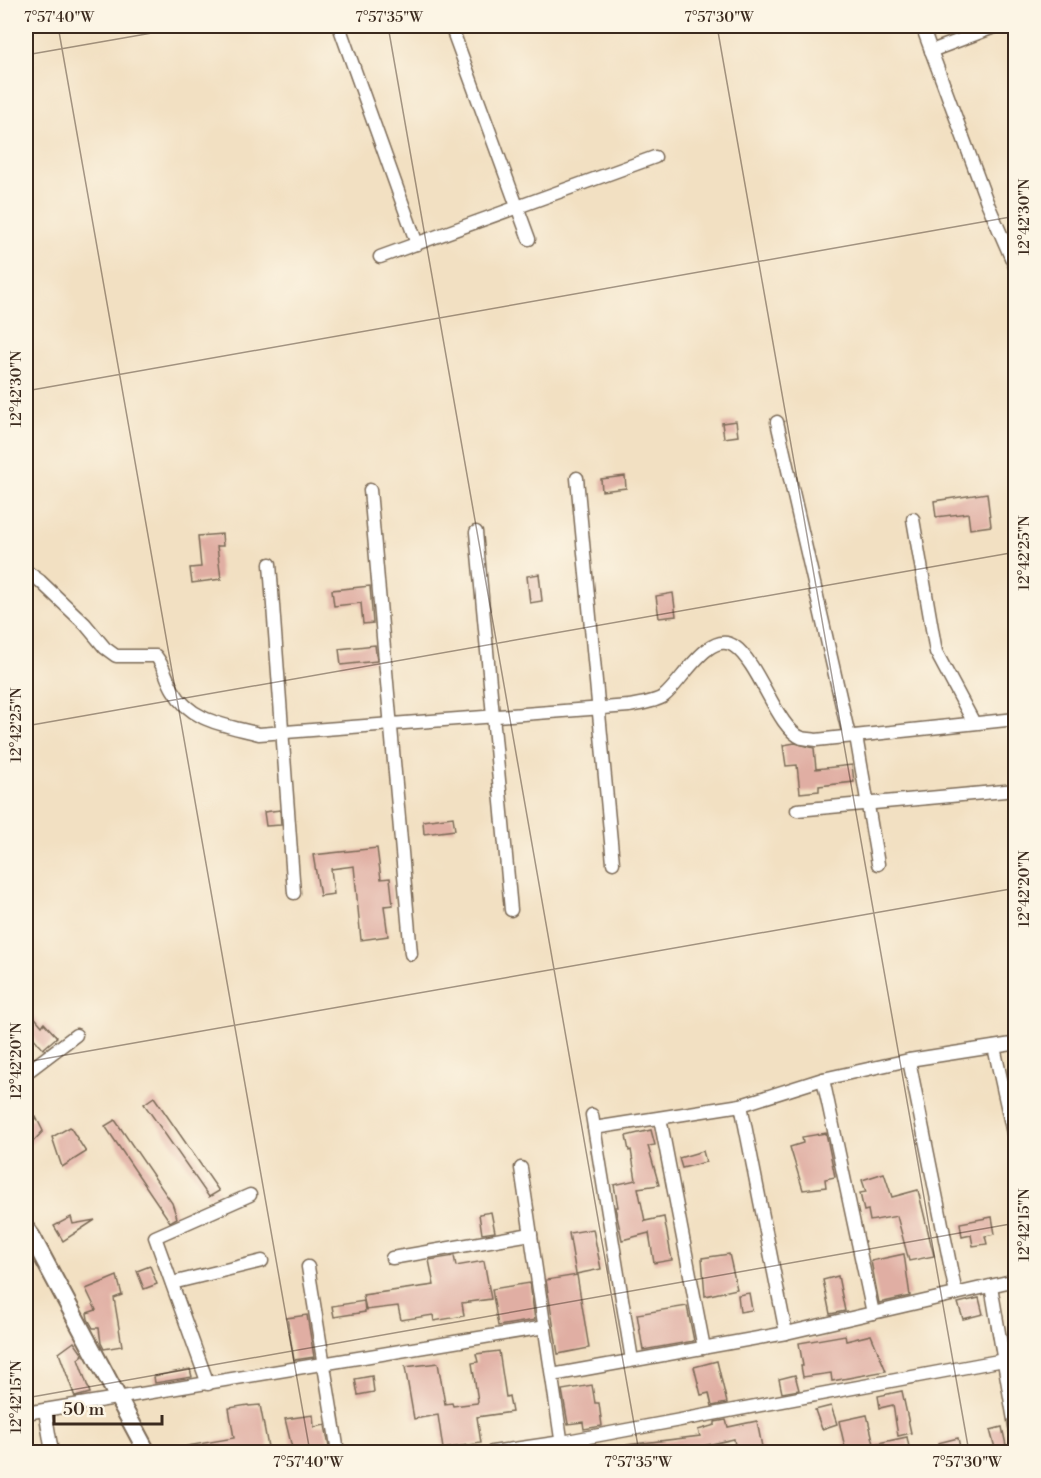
<svg xmlns="http://www.w3.org/2000/svg" width="1041" height="1478" font-family="'Libre Bodoni',serif">
  <style>
    .building { fill: #e0aea3 }
    .lines { fill: none; stroke-linecap: round; stroke-linejoin: round }
    .street-casing { stroke: #7b6a57; stroke-width: 15 }
    .secondary-casing { stroke: #7b6a57; stroke-width: 20 }
    .street { stroke: #fff; stroke-width: 12 }
    .secondary { stroke: #fff; stroke-width: 16 }
    .ticks { fill: none; stroke: #3b2a1e; stroke-width: 1.5; stroke-opacity: 0.45 }
    .neatline { fill: none; stroke: #3b2a1e; stroke-width: 2 }
    .ticks-label { font-size: 15px; text-anchor: middle; fill: #3b2a1e }
  </style>
  <rect width="100%" height="100%" fill="#fcf5e5"/>
  <filter id="ink" filterUnits="userSpaceOnUse"><feTurbulence type="fractalNoise" baseFrequency=".0167" numOctaves="2"/><feDisplacementMap in="SourceGraphic" scale="12" xChannelSelector="R" yChannelSelector="G"/><feConvolveMatrix kernelMatrix="1 2 1 2 8 2 1 2 1" color-interpolation-filters="sRGB"/></filter>
  <filter id="wash" filterUnits="userSpaceOnUse"><feTurbulence type="fractalNoise" baseFrequency=".008" numOctaves="4" result="noise"/><feDisplacementMap in="SourceGraphic" scale="24" xChannelSelector="R" yChannelSelector="G"/><feGaussianBlur stdDeviation="1.35" result="paint"/><feColorMatrix in="noise" values="0 0 0 0 0 0 0 0 0 0 0 0 0 0 0 0 0 1.4 0 .05"/><feComposite in="paint" operator="in"/></filter>
  <g filter="url(#wash)">
    <rect width="100%" height="100%" fill="#f2e0c2"/>
    <g id="blocks">
      <g class="building">
        <path d="M736 421 738 436 724 438 722 423Z"/>
        <path d="M625 476 626 488 602 491 601 479Z"/>
        <path d="M987 493 991 526 970 529 968 513 936 517 934 501Z"/>
        <path d="M222 534 223 546H217L221 579 192 583 190 568 201 567 198 536Z"/>
        <path d="M539 574 542 601 530 603 527 576Z"/>
        <path d="M370 586 373 623 363 624 361 603 334 606 332 590Z"/>
        <path d="M673 593 676 616 659 618 656 596Z"/>
        <path d="M375 645 377 661 341 665 339 649Z"/>
        <path d="M795 743 814 748 816 769 852 765 854 782 819 786V791L800 793 797 765 786 766 783 745Z"/>
        <path d="M280 810 281 825 266 826 264 812Z"/>
        <path d="M453 817 455 830 424 834 423 821Z"/>
        <path d="M377 848 381 879 390 878 393 905 384 906 388 936 361 940 354 866 331 869 334 894 320 896 313 855Z"/>
        <path d="M26 1007 42 1026 44 1023 57 1037 43 1049 26 1029Z"/>
        <path d="M154 1097 219 1191 209 1197 144 1104Z"/>
        <path d="M36 1117 43 1131 26 1149V1122Z"/>
        <path d="M115 1120 172 1203 177 1218 170 1222 105 1126Z"/>
        <path d="M70 1127 86 1152 62 1167 52 1137Z"/>
        <path d="M651 1130 655 1145 648 1146 659 1185 638 1188 645 1221 664 1217 672 1260 654 1263 649 1233 622 1240 615 1207H618L614 1185 636 1180 631 1150 629 1151 626 1136Z"/>
        <path d="M826 1133 835 1177 825 1179 826 1187 803 1190 790 1147 803 1143 802 1137Z"/>
        <path d="M703 1151 706 1162 682 1168 679 1158Z"/>
        <path d="M884 1173 892 1197 918 1190 934 1256 909 1261 897 1216 870 1221 868 1210 864 1211 860 1193 866 1192 862 1180Z"/>
        <path d="M491 1212 495 1232 482 1234 479 1214Z"/>
        <path d="M71 1217 73 1224 95 1220 63 1241 54 1226Z"/>
        <path d="M992 1217 995 1234 985 1236 987 1244 973 1246 971 1235 962 1237 960 1223Z"/>
        <path d="M593 1229 601 1269 576 1274 569 1233Z"/>
        <path d="M729 1254 737 1289 705 1296 702 1258Z"/>
        <path d="M904 1254 910 1296 879 1303 871 1261Z"/>
        <path d="M454 1256 456 1266 484 1261 491 1299 462 1303 464 1316 434 1321 433 1315 401 1320 398 1306 366 1310 363 1295 434 1285 429 1260Z"/>
        <path d="M150 1266 157 1284 144 1289 137 1271Z"/>
        <path d="M577 1275 589 1348 558 1354 546 1280Z"/>
        <path d="M117 1276 122 1295 114 1298 122 1346 104 1349 101 1343 99 1328H93L88 1319 87 1313 96 1310 86 1289Z"/>
        <path d="M838 1276 845 1311 830 1314 823 1280Z"/>
        <path d="M530 1283 535 1320 498 1326 492 1289Z"/>
        <path d="M749 1293 752 1310 740 1312 738 1295Z"/>
        <path d="M979 1298 983 1314 963 1319 958 1303Z"/>
        <path d="M364 1301 365 1312 334 1317 332 1306Z"/>
        <path d="M687 1306 694 1341 643 1350 637 1314Z"/>
        <path d="M307 1315 314 1357 294 1360 287 1318Z"/>
        <path d="M845 1335 846 1341 871 1335 886 1371 832 1381 831 1373 803 1377 801 1366H803L799 1343Z"/>
        <path d="M74 1342 83 1355 78 1359 90 1393 75 1397 59 1353Z"/>
        <path d="M499 1351 506 1397 509 1396 512 1412 477 1417 481 1443 443 1449 438 1415 414 1419 405 1367 438 1363 445 1404 452 1403 453 1406 477 1403 478 1401 472 1363 478 1362 476 1354Z"/>
        <path d="M717 1361 727 1403 712 1406 709 1393 701 1395 694 1367Z"/>
        <path d="M190 1369 192 1377 155 1383 154 1376Z"/>
        <path d="M795 1375 799 1390 782 1393 779 1379Z"/>
        <path d="M372 1376 374 1392 358 1395 355 1379Z"/>
        <path d="M592 1385 595 1403H599L602 1426 584 1429 583 1422 568 1424 562 1390Z"/>
        <path d="M902 1391 911 1433 898 1436 893 1405 880 1408 878 1396Z"/>
        <path d="M248 1405 249 1406 260 1405 269 1452H188L187 1446 234 1438 229 1408Z"/>
        <path d="M831 1406 837 1424 822 1429 815 1410Z"/>
        <path d="M313 1415 314 1427 325 1425 330 1452H293L285 1419Z"/>
        <path d="M867 1415 874 1444 907 1437 910 1452H846L839 1421Z"/>
        <path d="M726 1420 728 1427 757 1421 763 1452H736L734 1439 677 1452H628L627 1445 700 1436 698 1430 715 1425V1422Z"/>
        <path d="M1002 1427 1006 1445 995 1448 990 1430Z"/>
        <path d="M958 1438 961 1452H940L938 1443Z"/>
      </g>
    </g>
  </g>
  <g filter="url(#ink)">
    <use href="#blocks" fill-opacity="0" stroke="#7b6a57" stroke-width="1.5"/>
    <g class="lines">
      <g class="street-casing">
        <g id="street">
          <path d="M339 26 417 244"/>
          <path d="M451 26 529 239"/>
          <path d="M922 26 987 202 1016 269"/>
          <path d="M931 51 997 26"/>
          <path d="M380 257 655 157"/>
          <path d="M777 422 849 736"/>
          <path d="M577 478 613 863"/>
          <path d="M370 490 411 954"/>
          <path d="M913 519 936 652 974 723"/>
          <path d="M476 532 511 910"/>
          <path d="M270 564 294 893"/>
          <path d="M26 571 40 581 85 624 105 648 116 656H156C165 668 166 678 173 690 191 722 226 725 259 734L629 706C639 704 656 702 664 696 681 683 709 629 734 646 760 664 777 729 802 738 806 739 812 739 816 740L1016 719"/>
          <path d="M856 736 878 864"/>
          <path d="M797 810 1016 790"/>
          <path d="M994 1047 1016 1147"/>
          <path d="M909 1060 956 1294"/>
          <path d="M26 1073 76 1035"/>
          <path d="M823 1079 873 1313"/>
          <path d="M741 1105 786 1333"/>
          <path d="M592 1115 632 1360"/>
          <path d="M660 1118 704 1348"/>
          <path d="M594 1128 741 1105 823 1079 909 1060 1012 1044"/>
          <path d="M521 1168 563 1452"/>
          <path d="M392 1258 531 1234"/>
          <path d="M308 1267 338 1452"/>
          <path d="M172 1283 262 1261"/>
          <path d="M991 1286 1016 1432"/>
          <path d="M552 1375 786 1333 1016 1280"/>
          <path d="M208 1384 155 1237 250 1195"/>
          <path d="M45 1410 52 1452"/>
          <path d="M26 1413 545 1327"/>
          <path d="M492 1452 562 1442 1004 1360"/>
        </g>
      </g>
      <g class="secondary-casing">
        <path id="secondary" d="M26 1229 32 1237 147 1452"/>
      </g>
      <use href="#street" class="street"/>
      <use href="#secondary" class="secondary"/>
    </g>
  </g>
  <path class="ticks" d="M58 26 310 1452M388 26 639 1452M717 26 969 1452M26 55 192 26M26 391 1016 216M26 726 1016 552M26 1062 1016 888M26 1398 1016 1223"/>
  <rect width="1041" height="1478" fill="none" stroke="#fcf5e5" stroke-width="66"/>
  <path d="M54 1415v9h108v-9" fill="none" stroke="#3b2a1e" stroke-width="3"/>
  <text x="63" y="1415" font-size="18" fill="#3b2a1e" stroke="#fcf5e5" stroke-width="4.5" paint-order="stroke">50 m</text>
  <rect x="33" y="33" width="975" height="1412" class="neatline"/>
  <g class="ticks-label">
    <text x="59" y="22">7°57'40"W</text>
    <text x="389" y="22">7°57'35"W</text>
    <text x="719" y="22">7°57'30"W</text>
    <text transform="translate(1024 217) rotate(-90)" y="5">12°42'30"N</text>
    <text transform="translate(16 389) rotate(-90)" y="5">12°42'30"N</text>
    <text transform="translate(1024 553) rotate(-90)" y="5">12°42'25"N</text>
    <text transform="translate(16 725) rotate(-90)" y="5">12°42'25"N</text>
    <text transform="translate(1024 889) rotate(-90)" y="5">12°42'20"N</text>
    <text transform="translate(16 1061) rotate(-90)" y="5">12°42'20"N</text>
    <text transform="translate(1024 1225) rotate(-90)" y="5">12°42'15"N</text>
    <text transform="translate(16 1397) rotate(-90)" y="5">12°42'15"N</text>
    <text x="308" y="1467">7°57'40"W</text>
    <text x="638" y="1467">7°57'35"W</text>
    <text x="967" y="1467">7°57'30"W</text>
  </g>
</svg>
